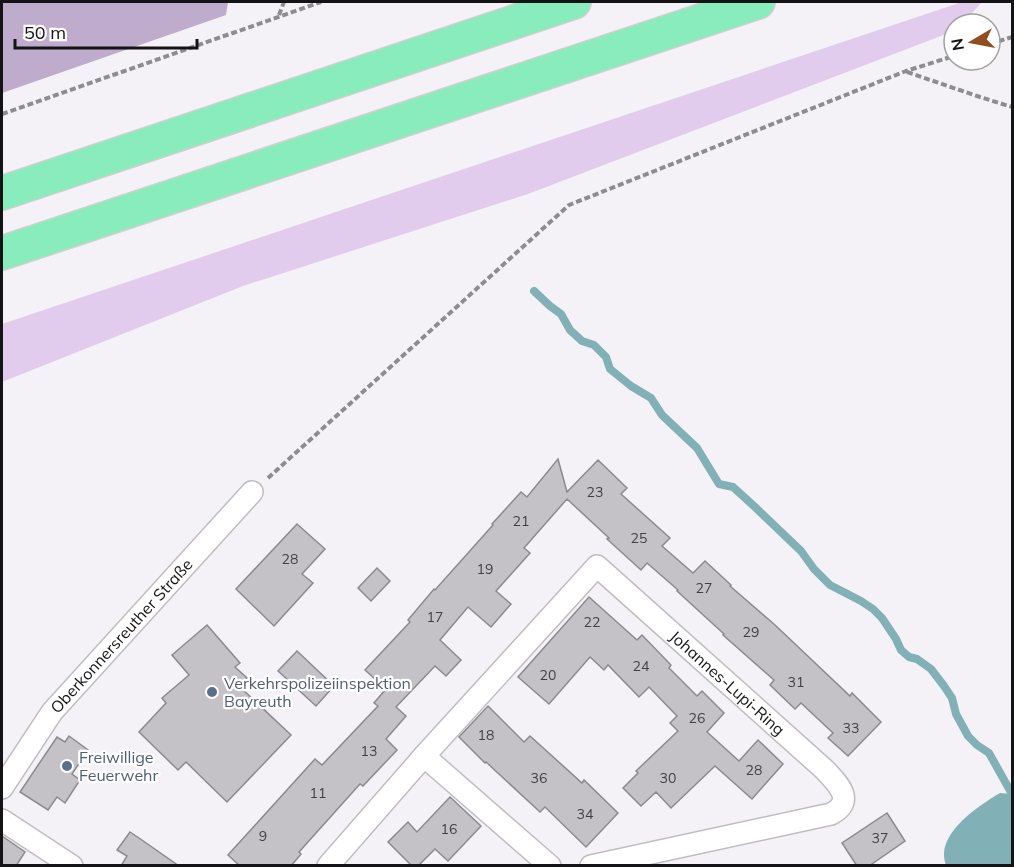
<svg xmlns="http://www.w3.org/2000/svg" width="1014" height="867" font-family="Mulish,sans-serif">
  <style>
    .green { fill: #e1cced }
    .forest { fill: #bfabcb }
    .water { fill: #82b0b7 }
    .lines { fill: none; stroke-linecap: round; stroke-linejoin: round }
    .stream { stroke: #82b0b7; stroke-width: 8 }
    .building { fill: #c4c2c6; stroke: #8c8a8e; stroke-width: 1.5 }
    .street-casing { stroke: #bfbdc1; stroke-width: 24 }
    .highway-casing { stroke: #d0d0d0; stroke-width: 36 }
    .path { stroke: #8e8c8f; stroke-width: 4; stroke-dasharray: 6 3; stroke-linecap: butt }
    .street { stroke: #fff; stroke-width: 21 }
    .highway { stroke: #89ecbc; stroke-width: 33 }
    .service-dot { fill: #5c6f8a; stroke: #fff; stroke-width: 2 }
    .labels { text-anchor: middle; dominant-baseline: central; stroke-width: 4.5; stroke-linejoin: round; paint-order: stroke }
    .number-label { font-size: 14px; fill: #403f41 }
    .street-label { font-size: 16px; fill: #141315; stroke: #fff }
    .service-label { font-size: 16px; fill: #4e5e75; stroke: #fff; text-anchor: start }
  </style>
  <rect width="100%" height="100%" fill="#f4f2f6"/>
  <path class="green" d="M962 2H982L962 24H954V31L528 194 243 286 2 382V324Z"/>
  <path class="forest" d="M2 2H228L226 15 2 93Z"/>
  <path class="water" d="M1000 793 1012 794V864L1010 866 946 865C934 835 978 806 1000 793Z"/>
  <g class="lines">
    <path class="stream" d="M534 291 550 306 561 314 570 330 582 341 594 345 606 357 610 369 631 386 651 398 662 415 697 448 719 484 733 487 755 507 801 551 814 569 830 585 861 601 873 609 882 618 896 639 901 650 909 657 917 659 931 669 944 686 952 698 956 714 968 736 977 745 989 753 1012 794"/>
  </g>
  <g class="building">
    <path d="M558 459 567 492 598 460 627 488 621 494 670 538 662 546 693 573 705 561 731 585 730 586 775 625 850 696 852 693 881 722 848 756 828 738 833 733 801 703 795 709 770 685 774 680 723 635 724 634 677 591 678 590 647 563 641 570 607 539 609 538 567 499 524 548 530 553 496 591 511 604 491 627 468 607 440 640 461 660 446 676 435 666 396 707 406 716 386 739 397 750 363 786 360 784 299 852 301 854 291 866H240L228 855 315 759 322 765 378 706 374 703 386 689 365 670 410 622 408 620 434 589 435 590 493 525 492 524 521 492 527 497Z"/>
    <path d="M297 524 325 549 302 574 313 583 274 626 236 589Z"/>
    <path d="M377 568 390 581 371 601 358 588Z"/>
    <path d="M589 597 637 640 642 635 671 665 669 668 697 696 702 691 724 713 707 732 739 761 758 740 783 764 752 799 715 766 671 808 656 792 641 806 623 788 638 773 636 771 678 731 670 723 677 716 649 687 639 697 608 665 604 670 590 657 549 704 518 677Z"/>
    <path d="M207 625 240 663 235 667 247 678 238 685 291 735 227 802 186 762 178 770 139 732 166 703 162 698 189 675 172 655Z"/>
    <path d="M297 651 334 686 316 706 278 671Z"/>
    <path d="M488 706 524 742 530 736 582 783 584 780 618 813 586 847 545 807 540 812 486 762 485 763 459 737Z"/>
    <path d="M69 736 88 750 72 774 80 780 65 803 57 797 48 810 20 792 57 737 65 742Z"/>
    <path d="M450 797 481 826 448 861 435 849 418 866H412L388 842 408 822 417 832Z"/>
    <path d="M887 813 905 841 869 866H857L842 843Z"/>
    <path d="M130 832 139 838 179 866H121L127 856 117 850Z"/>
    <path d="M2 836 25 852 16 866H2Z"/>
  </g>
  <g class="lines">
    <g class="street-casing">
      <g id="street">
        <path d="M424 756 550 866"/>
        <path id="s1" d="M2 788 52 712 252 492"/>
        <path d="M2 820 72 866"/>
        <path id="s2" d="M328 866 424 756 597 566 825 770C838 784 856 801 831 814L591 866"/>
      </g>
    </g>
    <g class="highway-casing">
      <g id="highway">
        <path d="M2 193 574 2"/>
        <path d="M2 253 758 2"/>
      </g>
    </g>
    <g class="path">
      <path d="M279 15 284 2"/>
      <path d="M990 44 1012 37"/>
      <path d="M907 72 980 97 1012 107"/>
      <path d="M2 114 321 2"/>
      <path d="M268 478 569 205 906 71 954 56"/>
    </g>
    <use href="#street" class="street"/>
    <use href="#highway" class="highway"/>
  </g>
  <g class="service-dot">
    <circle cx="212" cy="692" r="6"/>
    <circle cx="67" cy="766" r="6"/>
  </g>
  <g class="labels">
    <g class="number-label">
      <text x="595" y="492">23</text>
      <text x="521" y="521">21</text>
      <text x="639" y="538">25</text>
      <text x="290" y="559">28</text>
      <text x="485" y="569">19</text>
      <text x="704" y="588">27</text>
      <text x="435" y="617">17</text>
      <text x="592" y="622">22</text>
      <text x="751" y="632">29</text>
      <text x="641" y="666">24</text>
      <text x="548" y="675">20</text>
      <text x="796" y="682">31</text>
      <text x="697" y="718">26</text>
      <text x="851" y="728">33</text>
      <text x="486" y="735">18</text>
      <text x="369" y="751">13</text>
      <text x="754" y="770">28</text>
      <text x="539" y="778">36</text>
      <text x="668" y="778">30</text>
      <text x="318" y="793">11</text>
      <text x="585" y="814">34</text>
      <text x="449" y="829">16</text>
      <text x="263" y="836">9</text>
      <text x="880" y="838">37</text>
    </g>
    <g class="street-label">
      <text stroke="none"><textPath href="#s1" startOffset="194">Oberkonnersreuther Straße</textPath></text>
      <text stroke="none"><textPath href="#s2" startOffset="578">Johannes-Lupi-Ring</textPath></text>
    </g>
    <g class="service-label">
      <text x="224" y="683">Verkehrspolizeiinspektion<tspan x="224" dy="18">Bayreuth</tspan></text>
      <text x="79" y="757">Freiwillige<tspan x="79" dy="18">Feuerwehr</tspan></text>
    </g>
  </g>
  <rect width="1014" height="867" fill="none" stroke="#141315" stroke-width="6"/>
  <g transform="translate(972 42) rotate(260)"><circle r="28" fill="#ffffff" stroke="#a1a1a1" stroke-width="1.5"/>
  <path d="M0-4.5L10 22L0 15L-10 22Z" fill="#914d1f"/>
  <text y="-9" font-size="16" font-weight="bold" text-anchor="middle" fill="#141315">N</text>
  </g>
  <path d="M15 39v9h182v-9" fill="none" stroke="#141315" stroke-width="3"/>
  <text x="24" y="39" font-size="18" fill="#141315" stroke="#ffffff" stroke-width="4.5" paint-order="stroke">50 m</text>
</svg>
